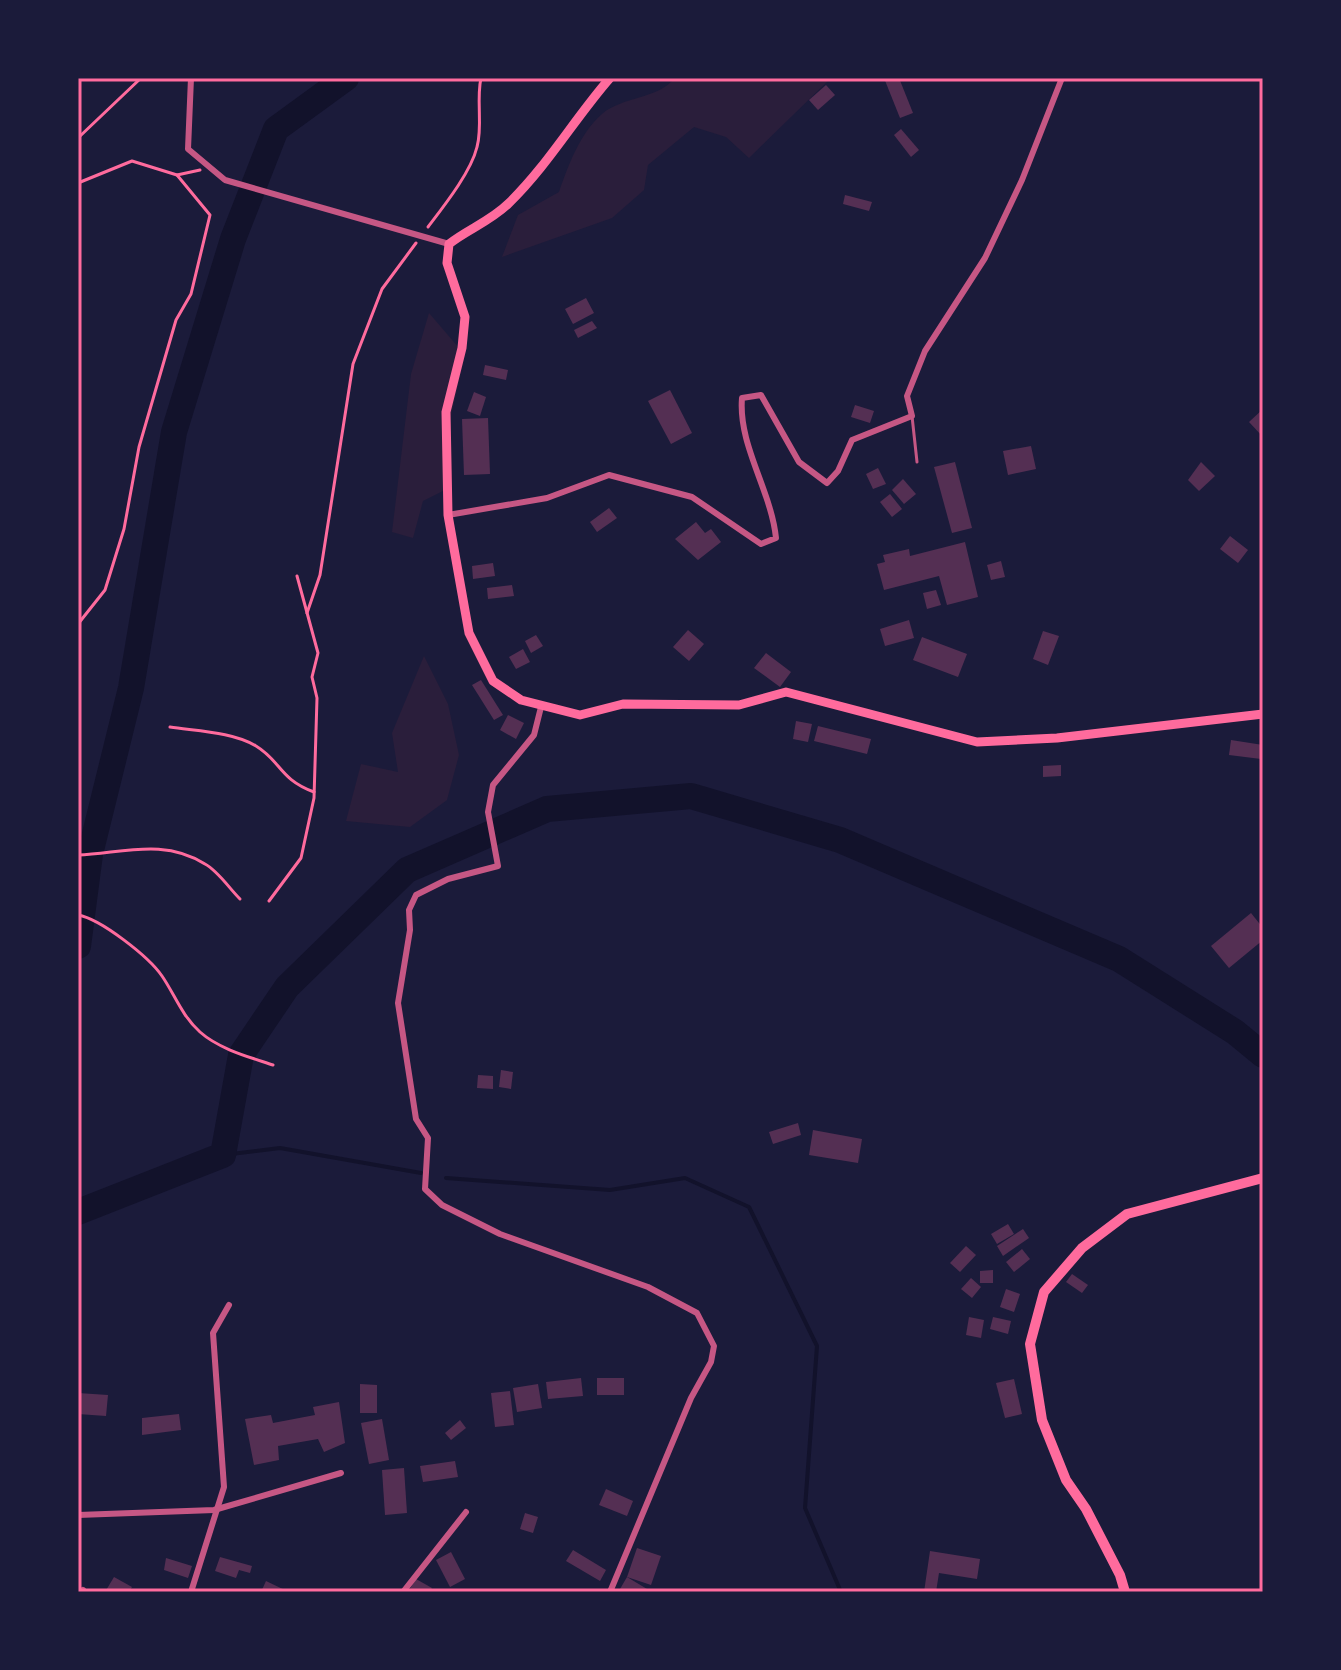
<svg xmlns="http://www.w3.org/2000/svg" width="1341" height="1670" font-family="'DejaVu Sans',sans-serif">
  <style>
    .green { fill: #2a1e3b }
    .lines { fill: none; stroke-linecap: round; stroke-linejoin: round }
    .stream { stroke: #12122b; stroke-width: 4 }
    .river { stroke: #12122b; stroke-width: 26 }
    .building { fill: #542f53 }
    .path { stroke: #ff6b9d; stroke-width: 3 }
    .service { stroke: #c65784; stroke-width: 3 }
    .minor { stroke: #c65784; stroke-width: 6 }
    .secondary { stroke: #ff6b9d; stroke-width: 9 }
    .trunk { stroke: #ff6b9d; stroke-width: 10 }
    .neatline { fill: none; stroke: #ff6b9d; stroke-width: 3 }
  </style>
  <rect width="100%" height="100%" fill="#1b1b3a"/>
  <g class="green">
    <path d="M675 78H831L749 158 726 137 694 127 648 165 644 190 612 218 502 257 518 215 559 192C568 166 580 133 602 114 623 96 656 100 675 78Z"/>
    <path d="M429 313 465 355 448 429 445 490 423 501 413 538 392 532 411 374Z"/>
    <path d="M424 656 448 704 459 755 447 800 410 827 346 821 361 764 398 772 392 733Z"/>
  </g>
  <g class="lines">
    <g class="stream">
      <path d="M223 1155 280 1148 421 1173"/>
      <path d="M446 1178 610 1190 685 1178 749 1207 817 1346 805 1508 841 1592"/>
    </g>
    <g class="river">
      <path d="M78 946 90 854 131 688 174 432 233 239 276 129 346 78"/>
      <path d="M78 1212 223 1155 241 1055 287 987 407 870 547 809 691 796 840 840 1119 959 1235 1032 1263 1055"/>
    </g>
  </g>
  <g class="building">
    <path d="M884 78H899L913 113 900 118Z"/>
    <path d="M826 85 835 95 818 110 809 100Z"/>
    <path d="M901 129 919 150 911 157 894 135Z"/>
    <path d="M845 195 872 202 869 211 843 204Z"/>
    <path d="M586 298 594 313 573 324 565 309Z"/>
    <path d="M592 321 597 328 578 338 574 330Z"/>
    <path d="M485 365 508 370 506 380 483 375Z"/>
    <path d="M670 390 692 433 671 444 648 401Z"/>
    <path d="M474 392 486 397 480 416 467 411Z"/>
    <path d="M855 405 874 411 870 423 851 417Z"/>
    <path d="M1263 409V437L1249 422Z"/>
    <path d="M488 418 490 474 464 475 462 419Z"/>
    <path d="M1031 446 1036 469 1008 475 1003 451Z"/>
    <path d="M955 462 972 528 952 533 934 467Z"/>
    <path d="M1201 462 1215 476 1199 491 1188 480Z"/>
    <path d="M878 468 886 484 873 489 866 474Z"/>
    <path d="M903 479 916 494 904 504 892 490Z"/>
    <path d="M890 494 902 509 892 517 880 502Z"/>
    <path d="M609 508 617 518 597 532 590 522Z"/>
    <path d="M696 522 705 533 711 529 721 542 698 560 675 539Z"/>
    <path d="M1230 536 1248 550 1238 563 1220 549Z"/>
    <path d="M965 542 978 597 947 605 939 576 884 590 877 564 885 562 883 555 909 549 910 556Z"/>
    <path d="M1001 561 1005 577 991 580 987 565Z"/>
    <path d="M493 563 495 576 473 579 472 566Z"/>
    <path d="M512 585 514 596 488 599 487 588Z"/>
    <path d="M936 590 941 605 927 609 923 593Z"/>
    <path d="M909 620 914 638 885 646 880 629Z"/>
    <path d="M688 630 704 644 689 661 673 647Z"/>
    <path d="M1043 631 1059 636 1048 665 1033 659Z"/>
    <path d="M536 635 543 646 531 653 525 641Z"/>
    <path d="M922 637 967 654 958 677 913 660Z"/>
    <path d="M523 649 530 662 516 669 509 657Z"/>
    <path d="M766 653 791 672 780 687 754 668Z"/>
    <path d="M481 680 503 715 494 720 472 685Z"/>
    <path d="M508 715 524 723 516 739 500 730Z"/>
    <path d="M796 721 812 724 808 742 793 739Z"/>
    <path d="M818 726 871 739 867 754 814 741Z"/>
    <path d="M1231 740 1263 745 1261 759 1229 755Z"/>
    <path d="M1061 765V776L1043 777V766Z"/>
    <path d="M1251 913 1263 928V940L1229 968 1211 946Z"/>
    <path d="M501 1070 513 1072 511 1089 499 1087Z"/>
    <path d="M478 1075 493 1076V1089L477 1088Z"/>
    <path d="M798 1123 801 1135 773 1144 769 1132Z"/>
    <path d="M813 1130 862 1139 858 1163 809 1155Z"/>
    <path d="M1008 1224 1014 1234 997 1244 991 1234Z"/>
    <path d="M1023 1229 1029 1238 1003 1256 997 1246Z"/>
    <path d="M966 1246 976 1255 960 1272 950 1263Z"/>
    <path d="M1022 1249 1030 1259 1014 1272 1006 1262Z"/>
    <path d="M993 1270V1283H980V1271Z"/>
    <path d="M1072 1274 1088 1285 1082 1293 1066 1282Z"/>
    <path d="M971 1278 981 1287 972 1298 961 1289Z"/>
    <path d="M1006 1289 1020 1294 1014 1312 1000 1307Z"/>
    <path d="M969 1317 984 1320 981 1338 966 1335Z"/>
    <path d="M993 1317 1011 1321 1008 1334 990 1329Z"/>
    <path d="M581 1378 583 1396 548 1399 546 1382Z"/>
    <rect x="597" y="1378" width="27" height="17"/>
    <path d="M1014 1379 1022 1414 1005 1418 996 1383Z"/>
    <path d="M360 1384 377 1385V1413H360Z"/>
    <path d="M538 1384 542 1408 517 1412 513 1388Z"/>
    <path d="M510 1391 514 1425 495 1427 491 1393Z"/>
    <path d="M78 1393 108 1395 106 1416 78 1414Z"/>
    <path d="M339 1402 345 1443 324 1452 318 1439 278 1446 279 1460 254 1465 245 1419 271 1415 273 1423 315 1415 313 1407Z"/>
    <path d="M179 1414 181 1430 142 1435V1418Z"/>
    <path d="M382 1419 389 1460 369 1464 361 1423Z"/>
    <path d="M460 1420 466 1428 451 1440 445 1433Z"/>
    <path d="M455 1461 458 1477 423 1482 420 1466Z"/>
    <path d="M404 1468 407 1513 385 1515 382 1470Z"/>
    <path d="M606 1489 633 1501 627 1516 599 1505Z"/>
    <path d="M525 1513 538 1517 533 1533 520 1529Z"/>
    <path d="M637 1548 661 1556 651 1585 627 1577Z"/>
    <path d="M573 1550 606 1570 600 1581 566 1561Z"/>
    <path d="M930 1551 980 1559 977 1579 939 1573 936 1592H924Z"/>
    <path d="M451 1552 465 1579 450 1587 436 1560Z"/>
    <path d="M220 1557 252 1566 250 1573 239 1570 236 1578 215 1571Z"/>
    <path d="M166 1558 192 1566 188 1578 164 1570Z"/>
    <path d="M114 1577 132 1587 129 1592H105Z"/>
    <path d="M627 1577 652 1592 620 1589Z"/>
    <path d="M416 1579 432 1588 429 1592H408Z"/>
    <path d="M266 1581 289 1592H261Z"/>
  </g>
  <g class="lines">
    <g class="path">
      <path d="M78 138 141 78"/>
      <path d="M78 183 132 161 177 175 200 170"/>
      <path d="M428 227C444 206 471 172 477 147 483 126 476 100 481 78"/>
      <path d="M307 613 320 575 353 364 382 289 416 243"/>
      <path d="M78 624 105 590 124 529 139 447 176 320 191 294 210 215 177 175"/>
      <path d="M170 727C196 731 234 732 256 746 281 761 279 779 314 792"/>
      <path d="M78 855C123 853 164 838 205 864 218 871 229 888 240 899"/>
      <path d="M269 901 301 858 314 798 317 698 312 677 318 653 297 576"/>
      <path d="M78 915C101 919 149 957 162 976 175 995 182 1016 200 1032 219 1049 249 1057 273 1065"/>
    </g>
    <path class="service" d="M912 416 917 462"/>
    <g class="minor">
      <path d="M191 78 188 149 225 180 449 244"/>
      <path d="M448 515 547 498 609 475 692 497 761 544 776 538C771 490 738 445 742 398L761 395 799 462 827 483 838 471 852 440 912 416 907 396 925 351 985 258 1022 180 1062 78"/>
      <path d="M541 707 534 735 493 785 488 812 498 866 448 879 416 895 409 910 410 930 398 1003 416 1119 428 1138 425 1189 442 1205 500 1234 648 1287 697 1313 714 1346 711 1362 691 1398 610 1592"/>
      <path d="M78 1515 214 1510 341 1473"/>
      <path d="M82 1592 83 1590"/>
      <path d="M191 1592 224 1487 213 1333 229 1305"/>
      <path d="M403 1592 466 1512"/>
    </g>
    <path class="secondary" d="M610 78C575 118 548 165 509 203 491 221 468 229 449 244L447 263 465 317 462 348 446 412 448 515 469 633 493 681 521 700 580 715 623 704 739 705 786 692 977 742 1057 738 1263 714"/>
    <path class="trunk" d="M1125 1592 1120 1575 1086 1509 1066 1480 1042 1420 1030 1344 1044 1292 1082 1248 1127 1214 1263 1178"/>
  </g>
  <rect width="1341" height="1670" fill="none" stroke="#1b1b3a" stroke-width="160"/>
  <rect x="80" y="80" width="1181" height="1510" class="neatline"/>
</svg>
